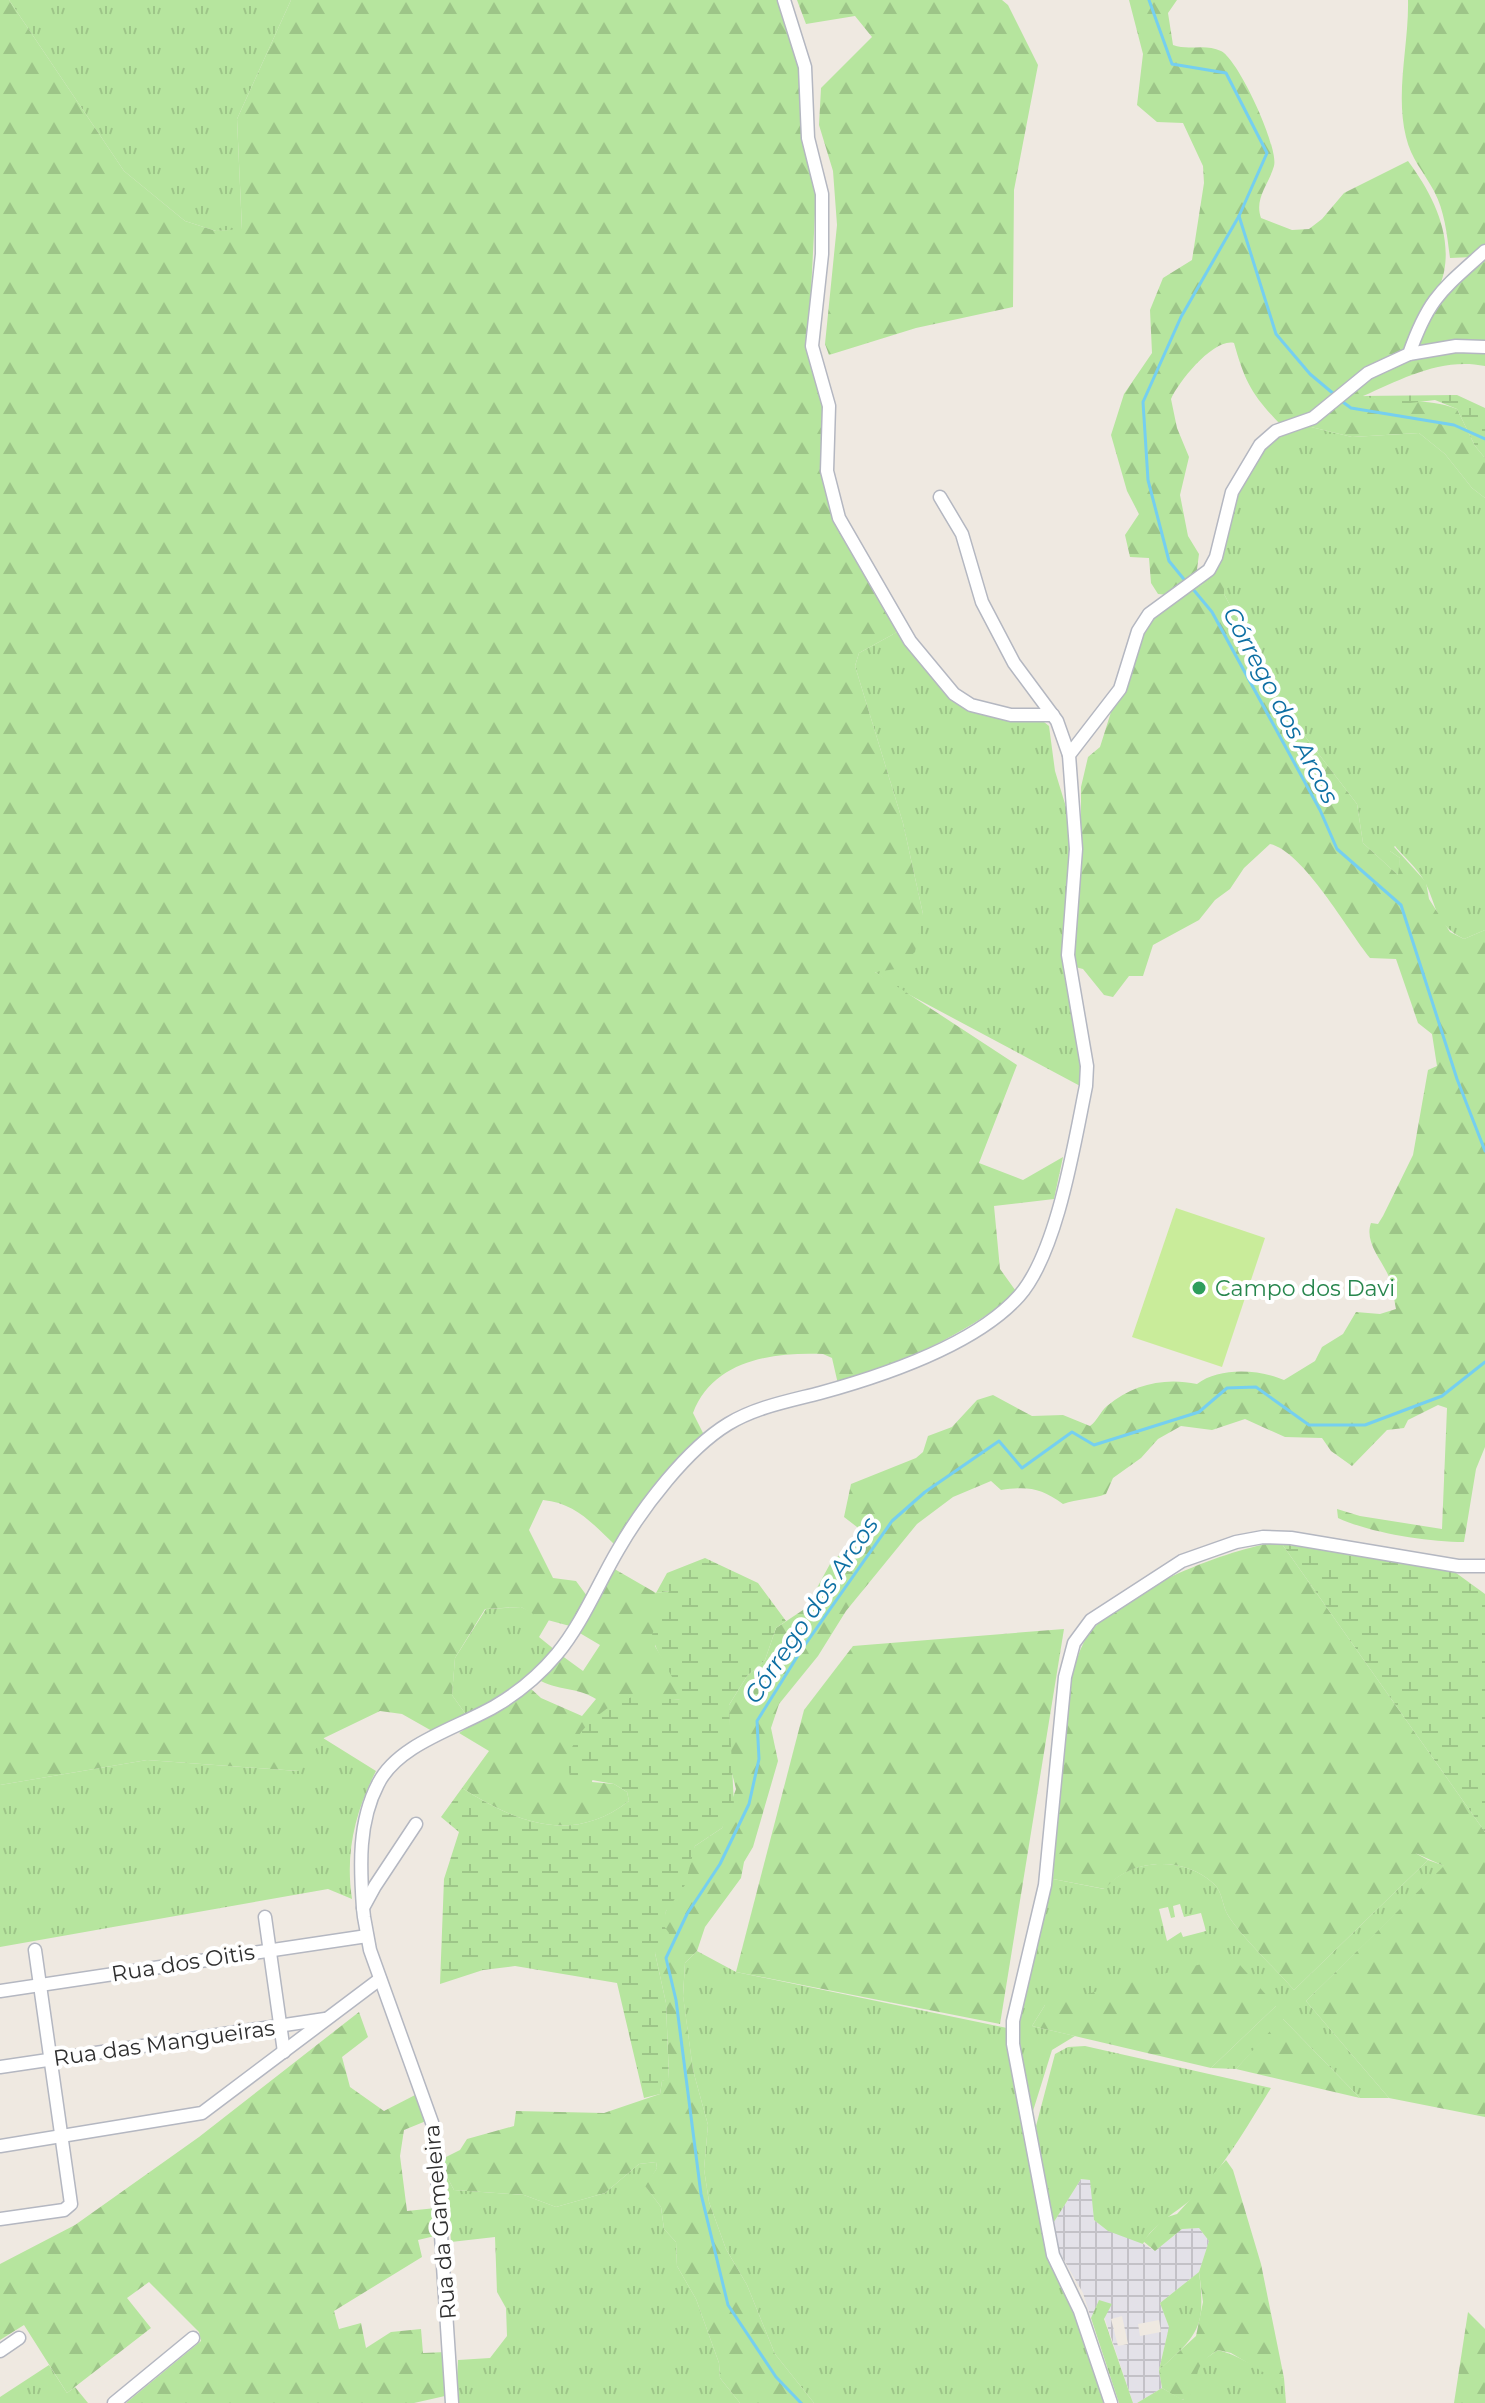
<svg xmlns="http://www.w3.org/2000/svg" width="1485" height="2403" font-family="Montserrat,sans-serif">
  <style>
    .industrial { fill: url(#industrial-grid); fill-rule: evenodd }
    .grass { fill: url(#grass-tufts); fill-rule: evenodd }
    .forest { fill: url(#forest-firs) }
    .wetland { fill: url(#wetland-marsh) }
    .pitch { fill: #c9ec9a }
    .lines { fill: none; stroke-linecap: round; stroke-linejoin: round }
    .stream { stroke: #75cff0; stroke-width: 3 }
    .minor-casing { stroke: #b4b7c1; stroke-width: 15 }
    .minor { stroke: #fff; stroke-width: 12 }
    .leisure-dot { fill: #2e9e5b; stroke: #fff; stroke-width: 3 }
    .labels { text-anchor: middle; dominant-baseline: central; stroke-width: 8; stroke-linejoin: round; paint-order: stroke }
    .leisure-label { font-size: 22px; fill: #27864d; stroke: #fff; text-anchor: start }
    .street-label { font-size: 22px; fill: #2e2e2e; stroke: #fff }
    .water-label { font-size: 24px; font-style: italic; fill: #0d6fa3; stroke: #fff }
  </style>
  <defs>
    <pattern id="industrial-grid" width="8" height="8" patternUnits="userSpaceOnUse" patternTransform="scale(2)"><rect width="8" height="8" fill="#e3e1e8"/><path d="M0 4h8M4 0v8" fill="none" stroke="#c3c1c7"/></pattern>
    <pattern id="grass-tufts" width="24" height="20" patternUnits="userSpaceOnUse" patternTransform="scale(2)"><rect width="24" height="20" fill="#b6e59e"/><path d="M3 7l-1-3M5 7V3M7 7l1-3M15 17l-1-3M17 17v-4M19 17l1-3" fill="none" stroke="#9dc588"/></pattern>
    <pattern id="forest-firs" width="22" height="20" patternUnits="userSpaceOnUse" patternTransform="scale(2)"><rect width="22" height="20" fill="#b6e59e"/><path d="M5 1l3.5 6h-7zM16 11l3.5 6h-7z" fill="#9dc588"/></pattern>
    <pattern id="wetland-marsh" width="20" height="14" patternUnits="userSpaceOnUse" patternTransform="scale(2)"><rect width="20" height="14" fill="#b6e59e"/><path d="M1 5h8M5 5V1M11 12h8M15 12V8" fill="none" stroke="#9dc588"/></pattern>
  </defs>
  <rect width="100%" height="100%" fill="#efe9e1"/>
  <path class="industrial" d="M1081 2179 1091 2180 1094 2220 1108 2231 1132 2237 1155 2251 1182 2229 1199 2228 1209 2241 1199 2272 1160 2303 1169 2327 1159 2370 1162 2388 1137 2403H1133L1099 2301 1091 2318 1083 2293 1060 2253 1052 2225ZM1122 2316 1128 2344 1118 2346 1111 2319ZM1159 2320 1161 2332 1140 2336 1138 2324Z"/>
  <g class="grass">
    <path d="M9 0H291L237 119 242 230 216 231 185 221 124 171Z"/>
    <path d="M1307 426 1352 437 1419 433 1445 454 1472 488 1485 498V930L1464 939C1435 925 1437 906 1425 882 1418 869 1404 857 1395 846L1390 851 1400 858 1399 876 1363 843 1357 804 1288 714 1224 594V576L1197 587 1205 579 1232 504 1268 439Z"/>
    <path d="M899 631 950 695 1012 718 1044 722 1049 726 1055 771 1073 830 1064 955 1084 1064 1082 1087 893 986 874 971 923 914 903 823 855 666 859 653Z"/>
    <path d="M521 1607 549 1620 539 1637 555 1650 523 1680 467 1716 452 1695 455 1658 486 1609Z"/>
    <path d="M323 1738 376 1771C355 1812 345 1853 352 1899L328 1889 0 1947V1785L147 1760 298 1771Z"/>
    <path d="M1428 1860 1445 1866 1306 2001 1389 2098H1360L1283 2019 1236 2069 1211 2068 1276 2006 1045 2005 1032 2026 1075 2036 1052 2050 1033 2111 1016 2025 1053 1879 1104 1889C1130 1858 1184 1855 1214 1884 1223 1892 1222 1907 1229 1917 1247 1943 1273 1966 1294 1990ZM1180 1904 1184 1917 1201 1913 1206 1931 1183 1937 1181 1932 1167 1941 1159 1909 1168 1907 1171 1918 1175 1917 1173 1906Z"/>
    <path d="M697 1951 736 1972 1007 2028 1049 2257 1071 2299 1104 2403H814L775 2354 747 2285 726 2249 709 2202 704 2169 708 2125 693 2070 683 1996 685 1963Z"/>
    <path d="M1085 2046 1271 2088C1249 2123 1229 2159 1201 2190 1184 2209 1152 2223 1143 2244L1108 2231 1094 2220 1090 2180 1081 2179 1052 2225 1036 2126 1055 2054 1068 2047Z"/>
    <path d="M656 2162 657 2168 646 2187 661 2207 664 2229 676 2242 677 2266 696 2299 719 2363 720 2378 740 2403H456L458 2360 490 2358 507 2336 506 2308 497 2292 495 2237 451 2242 446 2175 454 2190 524 2195 556 2207 605 2193 639 2164Z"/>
    <path d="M1199 2272C1206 2327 1199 2334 1159 2370L1169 2327 1160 2303Z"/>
    <path d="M1099 2300 1112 2304 1104 2319 1133 2403H1119L1091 2318Z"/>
    <path d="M1218 2350C1242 2356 1258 2371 1284 2378L1286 2403H1137L1162 2388 1183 2400 1202 2361Z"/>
    <path d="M49 2365 67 2393 75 2387 88 2403H0V2397Z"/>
  </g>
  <g class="forest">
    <path d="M0 0H9L124 171 185 221 216 231 242 229 237 119 291 0H779L801 67 816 194 808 350 823 396 827 495 837 524 899 631 859 653 855 666 903 823 923 914 915 952 896 969 875 972 1017 1065 979 1163 1023 1180 1063 1157 1054 1199 994 1206 1000 1269 1018 1294C956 1338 909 1360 838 1384L832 1358 823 1354C772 1352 713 1360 693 1413L704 1435 614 1544C592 1523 575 1503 543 1500L529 1530 553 1578 576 1581 587 1596 570 1626 540 1618 521 1607 485 1609 455 1658 452 1695 467 1716 432 1731 402 1714 380 1711 324 1738 299 1771 147 1760 0 1785Z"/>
    <path d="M797 0H1002L1008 5 1038 65 1014 190 1013 307 916 328 829 355 825 344 837 225 833 171 819 125 821 88 872 37 855 16 806 24Z"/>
    <path d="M1129 0H1177L1168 13 1173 45C1189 51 1205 43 1221 51 1238 59 1279 147 1274 166 1269 184 1254 198 1261 218L1292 230 1309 229 1322 219 1344 193 1408 161C1431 192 1452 231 1444 272 1438 300 1415 324 1408 352L1304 420 1280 424C1252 395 1245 382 1234 343 1214 338 1179 381 1171 399L1177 428 1189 457 1180 495 1188 536 1199 554 1196 577 1168 595 1158 594 1151 583 1149 558 1130 557 1125 535 1139 514 1127 491 1111 435 1124 394 1152 353 1150 310 1163 278 1192 260 1204 183 1203 166 1183 123 1157 122 1137 105 1143 54Z"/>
    <path d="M1408 0H1485V246L1473 257 1450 258C1447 235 1445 212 1434 191 1424 172 1411 159 1406 137 1395 92 1409 45 1408 0Z"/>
    <path d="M1485 255V344L1413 350 1444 292Z"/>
    <path d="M1457 348 1485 350V366C1441 357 1402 379 1363 396 1395 404 1427 397 1457 409L1475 446 1485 458V498L1472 488 1445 454 1419 433 1352 437 1307 426C1365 380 1384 364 1457 348Z"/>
    <path d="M1224 575V594L1288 714 1357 804 1363 843 1398 875 1400 858 1390 851 1383 853 1385 837 1426 882 1429 899 1450 932 1464 939 1485 930V1447L1476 1469 1464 1542C1427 1542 1371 1533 1338 1518L1337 1509 1360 1516 1442 1529 1447 1408 1438 1405 1408 1420 1404 1428 1387 1430 1352 1466 1331 1451 1322 1438 1285 1437 1245 1419 1212 1430 1181 1426 1158 1439 1141 1458 1113 1478 1106 1494C1093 1499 1077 1499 1063 1504 1041 1488 1028 1486 1001 1490L991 1481 953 1497 917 1524 846 1611 818 1656 779 1704 771 1728 778 1761 753 1847 744 1862 741 1878 705 1927 697 1951 685 1963 683 1995 693 2070 708 2125 704 2169 709 2202 726 2249 747 2285 775 2354 814 2403H740L720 2378 719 2363 696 2299 677 2266 676 2242 664 2229 661 2207 645 2186 657 2168 656 2162 639 2164 605 2193 556 2207 524 2195 454 2190 446 2175 444 2158 460 2150 467 2139 514 2126 516 2111 604 2113 660 2094 662 2081 669 2078 666 2003 655 1953 666 1911 695 1846 722 1828 736 1789 730 1765 729 1705 747 1676 765 1660 776 1628 806 1608 830 1564 860 1535 857 1527 844 1517 851 1484 916 1458 923 1452 928 1436 952 1427 977 1400 993 1395 1032 1416 1063 1415 1090 1426C1098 1420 1100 1412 1107 1406 1133 1384 1165 1377 1197 1384 1219 1367 1259 1369 1284 1380L1315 1361 1322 1347 1343 1334 1356 1312 1380 1314 1396 1309C1394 1299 1393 1287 1389 1277 1382 1260 1364 1242 1371 1223L1378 1224 1383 1216 1413 1155 1428 1070 1437 1066 1432 1034 1418 1023 1396 959 1370 958C1348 931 1303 851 1270 844L1244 868 1230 889 1215 900 1199 920 1153 945 1143 976H1129L1113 997 1104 995 1083 969 1075 967 1072 954 1081 851V787L1088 757 1100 747C1113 709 1130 637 1159 612 1178 595 1201 585 1224 575Z"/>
    <path d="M1266 1544H1282L1485 1832V2117L1389 2098 1306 2001 1444 1866 1415 1853 1428 1860 1294 1990C1273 1966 1247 1943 1229 1917 1222 1907 1223 1892 1214 1884 1184 1855 1130 1858 1105 1889L1053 1879C1058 1819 1058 1695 1083 1644 1107 1596 1216 1554 1266 1544Z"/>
    <path d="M611 1567 656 1593 670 1591 655 1646 678 1685 682 1699C651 1702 637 1686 607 1712L592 1782 614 1784 627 1792 629 1801C572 1845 517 1823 462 1788L489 1751 459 1733 529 1687 541 1698 582 1716 596 1699C578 1687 557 1691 537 1679L561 1655 583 1671 600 1645 578 1632Z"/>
    <path d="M1064 1629 1000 2024 736 1972 804 1710 853 1646Z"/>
    <path d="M1232 1956 1276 2006 1211 2068 1032 2026 1045 2005Z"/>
    <path d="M359 2012 368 2037 342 2057 350 2087 384 2111 419 2093 426 2121 404 2130 400 2156 407 2211 436 2208 439 2235 418 2240 422 2257 334 2311 339 2329 361 2323 366 2348 391 2332 421 2329 423 2353 446 2352 445 2396 414 2403H126L201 2341 199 2332 149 2282 127 2298 151 2328 67 2393 24 2325 0 2340V2264L75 2225 199 2137Z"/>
    <path d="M1282 2018 1360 2098 1236 2069Z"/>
    <path d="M1226 2160 1233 2170 1261 2264 1284 2378 1268 2375 1231 2353 1218 2350C1202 2360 1193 2370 1198 2390L1182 2400 1162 2388 1159 2370 1196 2336 1203 2302 1199 2272 1209 2241 1199 2228 1182 2229 1155 2251 1143 2241 1164 2218 1177 2214Z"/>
    <path d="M1468 2312 1485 2329V2403H1454Z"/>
  </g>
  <g class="wetland">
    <path d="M1457 395 1485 408V458L1475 446 1457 409 1435 400 1402 404 1361 396Z"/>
    <path d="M1282 1544 1452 1570 1485 1594V1832Z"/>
    <path d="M705 1558 758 1583 786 1621 776 1628 765 1660 747 1676 729 1705 734 1806 722 1828 695 1846 685 1885 666 1911 664 1926 669 1933 667 1942 655 1953 666 2003 669 2079 662 2081 660 2094 644 2098 617 1983 515 1966 483 1970 440 1984 444 1879 459 1832 441 1817 462 1788C517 1823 572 1845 629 1801L627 1792 614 1784 570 1776C559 1742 603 1704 633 1697 650 1693 665 1701 681 1699 676 1676 658 1660 652 1635L669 1591 656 1593 667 1573Z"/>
  </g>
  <path class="pitch" d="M1176 1208 1265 1238 1222 1367 1132 1337Z"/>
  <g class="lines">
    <g class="stream">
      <path d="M1149 0 1172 64 1226 73 1267 153 1239 216 1181 317 1143 402 1148 480 1169 561 1187 583"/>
      <path d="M1239 216 1276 334 1310 374 1335 395"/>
      <path d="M1340 400 1351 408 1454 425 1485 439"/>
      <path d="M1192 588 1212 612 1320 810 1337 849 1401 905 1457 1079 1485 1151"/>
      <path d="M801 2403 776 2377 728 2305 701 2194 676 2000 666 1958 687 1914 720 1864 749 1804 759 1759 757 1721 802 1649 892 1521 925 1492 999 1441 1022 1468 1072 1432 1094 1445 1199 1412 1227 1388 1256 1387 1309 1425H1365L1442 1396 1485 1362"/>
    </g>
    <g class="minor-casing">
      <g id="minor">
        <path d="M784 0 805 67 808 138 822 194V254L812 346 829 406 827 471 839 518 910 641 954 694 971 705 1011 715H1053"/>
        <path d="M1409 354 1456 346 1485 347"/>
        <path d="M940 497 962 534 982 602 1014 663 1057 721 1069 755"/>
        <path d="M416 1824 375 1886 363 1908 364 1917 370 1950 434 2128 452 2403"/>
        <path d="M363 1908C360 1866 358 1822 378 1784 398 1743 461 1727 497 1705 519 1692 541 1673 557 1654 582 1624 598 1584 618 1550 642 1508 687 1449 728 1424 756 1407 789 1401 820 1393 882 1376 975 1345 1019 1296 1057 1253 1074 1145 1086 1086L1087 1066 1068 955 1076 849 1069 755 1120 689 1138 631 1149 614 1209 570 1216 557 1232 492 1260 445 1276 431 1313 418 1368 373 1409 354C1429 297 1442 290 1485 251"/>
        <path d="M265 1917 284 2052"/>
        <path d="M0 1991 367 1936"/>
        <path d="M0 2067 325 2019"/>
        <path d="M0 2146 202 2113 380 1979"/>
        <path d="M0 2219 64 2210 71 2204 35 1950"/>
        <path d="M0 2351 19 2338"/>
        <path d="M114 2403 193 2338"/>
        <path d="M1111 2403 1080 2311 1053 2255 1013 2044V2021L1045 1885 1065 1677 1074 1643 1091 1620 1182 1561 1236 1542 1263 1537 1291 1538 1458 1566H1485"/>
      </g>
    </g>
    <use href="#minor" class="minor"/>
  </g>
  <circle class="leisure-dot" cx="1199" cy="1288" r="8"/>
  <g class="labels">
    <g class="leisure-label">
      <text x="1215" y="1288">Campo dos Davi</text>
    </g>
    <g class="street-label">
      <text transform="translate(183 1963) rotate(-9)">Rua dos Oitis</text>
      <text transform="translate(164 2043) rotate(-8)">Rua das Mangueiras</text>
      <text transform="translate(440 2222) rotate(-95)">Rua da Gameleira</text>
    </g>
    <g class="water-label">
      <text transform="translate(1281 705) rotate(62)">Córrego dos Arcos</text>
      <text transform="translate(811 1610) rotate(-56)">Córrego dos Arcos</text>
    </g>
  </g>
</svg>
